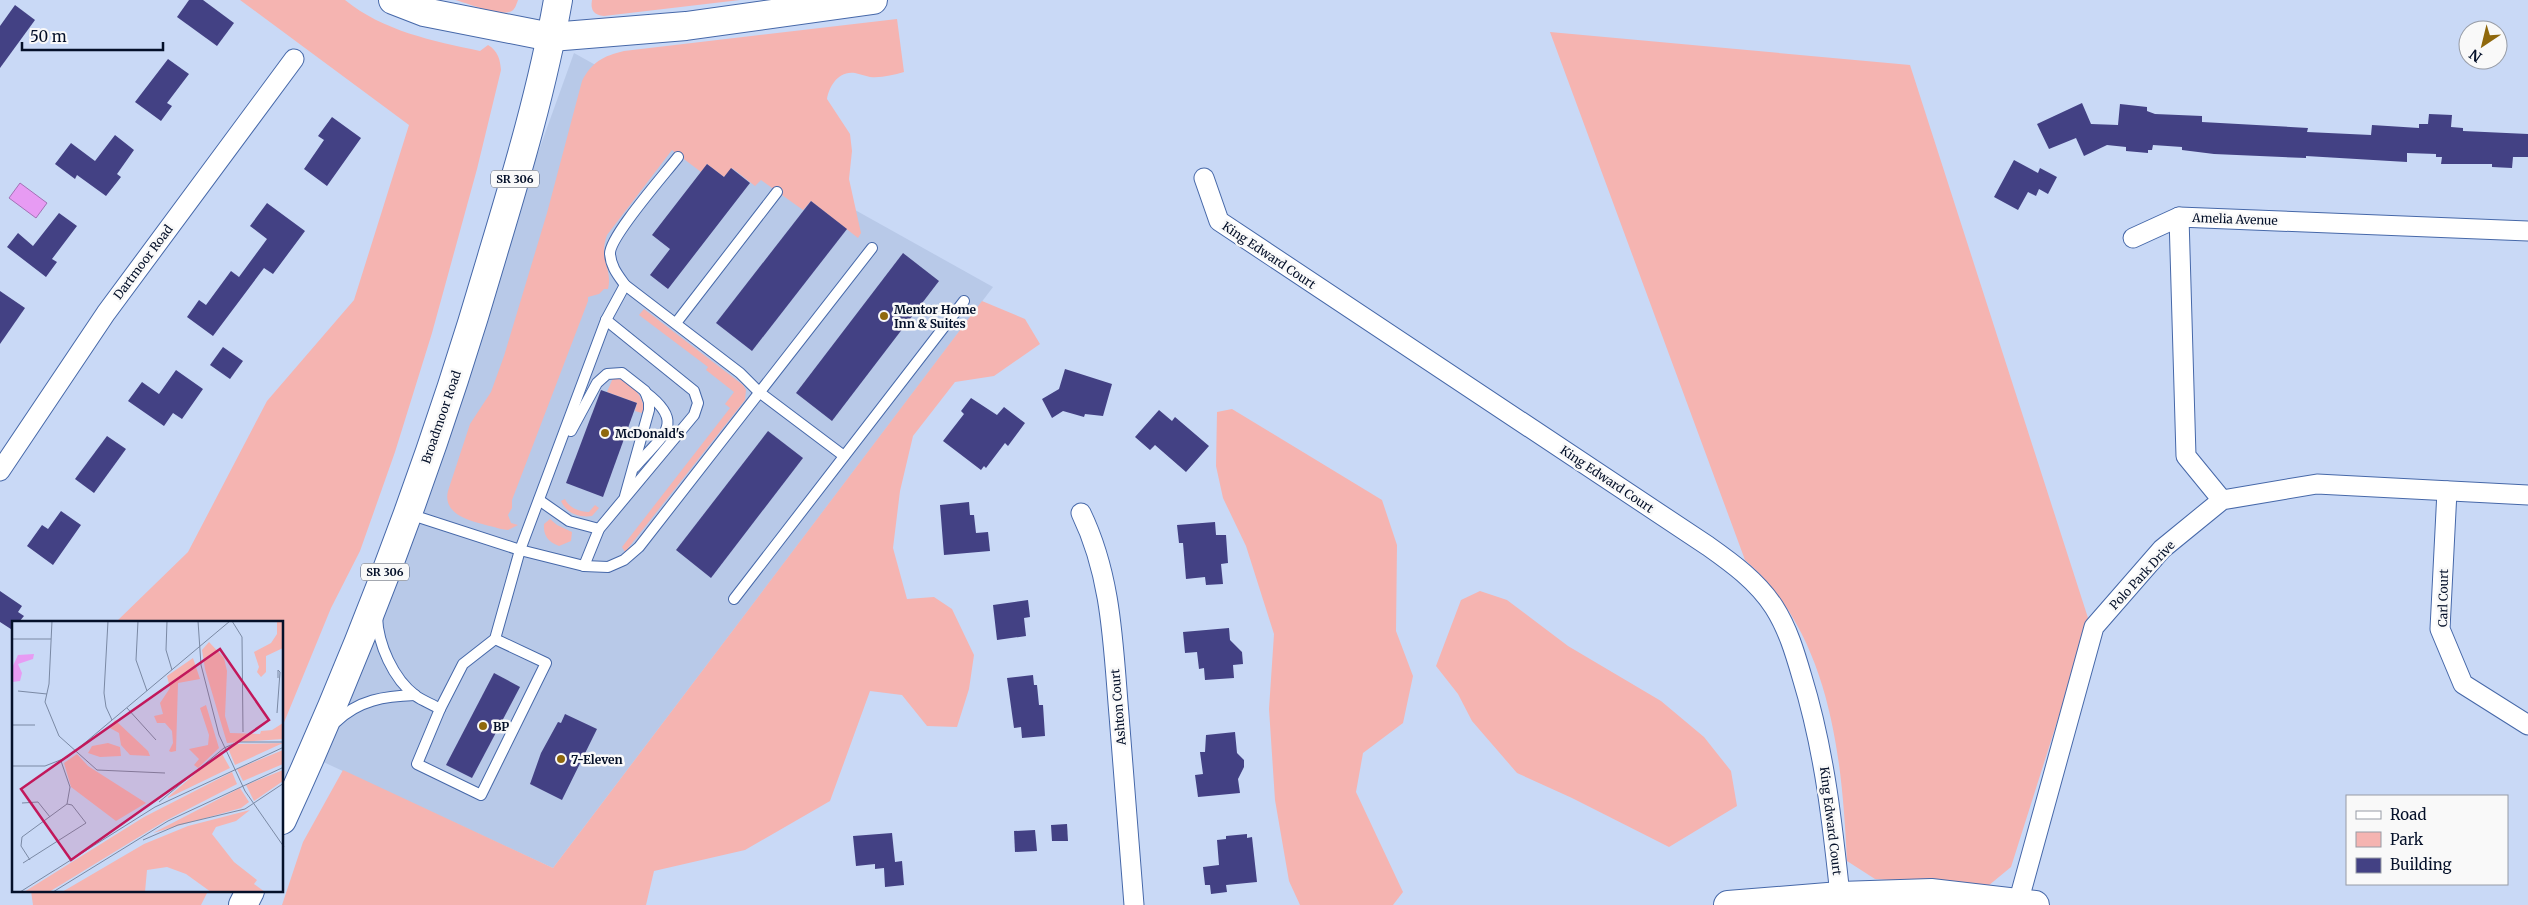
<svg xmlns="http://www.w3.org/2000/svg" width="2528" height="905" font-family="Merriweather,serif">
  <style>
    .built { fill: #b8c9e8 }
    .green { fill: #f5b4b1 }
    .water { fill: #e79bf3; stroke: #a371b6 }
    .building { fill: #434184 }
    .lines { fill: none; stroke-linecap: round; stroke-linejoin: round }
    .service-casing { stroke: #4668a9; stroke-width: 12 }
    .minor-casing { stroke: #4668a9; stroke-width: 21 }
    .secondary-casing { stroke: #4668a9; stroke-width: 30 }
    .primary-casing { stroke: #4668a9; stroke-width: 30 }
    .motorway-casing { stroke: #4668a9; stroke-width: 30 }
    .service { stroke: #fff; stroke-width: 10 }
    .minor { stroke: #fff; stroke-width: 19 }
    .secondary { stroke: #fff; stroke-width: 28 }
    .primary { stroke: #fff; stroke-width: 28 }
    .motorway { stroke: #fff; stroke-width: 28 }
    .poi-dot { fill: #8f680d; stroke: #f9f9f9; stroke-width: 2 }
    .labels { text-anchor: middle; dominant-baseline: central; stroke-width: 5; stroke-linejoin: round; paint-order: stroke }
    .shield { fill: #f9f9f9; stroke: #4e5667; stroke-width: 1 }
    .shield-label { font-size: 11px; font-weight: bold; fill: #041029 }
    .street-label { font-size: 12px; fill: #041029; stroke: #f9f9f9 }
    .poi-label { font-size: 12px; font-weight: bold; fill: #041029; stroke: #f9f9f9; text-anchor: start }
    .inset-road { fill: none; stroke: #7a89a4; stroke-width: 1 }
    .view { fill: #c2185b; fill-opacity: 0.15; stroke: #c2185b; stroke-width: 2.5 }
    .inset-edge { fill: none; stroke: #041029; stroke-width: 2.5 }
  </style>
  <rect width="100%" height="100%" fill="#c9d9f6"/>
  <path class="built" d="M574 53 993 287 553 868 319 760Z"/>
  <g class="green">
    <path d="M240 0H345C383 31 433 41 480 51L488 45C498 51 500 59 501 70L477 169 432 333 395 452 360 551 331 608 283 725 282 622H116L188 552 267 401 354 300 409 125Z"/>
    <path d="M455 0H518C516 5 515 11 509 12 498 16 467 3 455 0Z"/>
    <path d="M592 0H740L604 16C594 15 590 10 592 0Z"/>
    <path d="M897 19 904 72C893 75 882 78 870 77 865 76 860 74 855 73 839 70 829 86 827 99L850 134 852 151 849 179 861 233 858 238 811 201 803 210 761 180 755 186 732 168 724 177 707 164 701 172 672 150 607 235C598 260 613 268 608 289H604L599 294 588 297V301L512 500V508L508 515 511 523 518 525 508 530 501 529C482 523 441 519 448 491L470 424 491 392 504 356 547 213 582 81C592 62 603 56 624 51Z"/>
    <path d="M1550 32 1910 65 2089 621 2011 867 1988 886 1875 879 1847 861C1842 755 1830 634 1745 560Z"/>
    <path d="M982 301 1025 319 1040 344 994 376 955 382 913 436 900 491 893 548 907 599 934 597 952 609 974 655 969 689 957 727 927 726 902 695 870 691 830 801 745 850 654 871 646 905H282L303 842 343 770 553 868Z"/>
    <path d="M644 309 743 385 746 390 745 400 625 552 622 547 730 408 725 404 734 392 706 370 708 367 639 315Z"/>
    <path d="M613 378C627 378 649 399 642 413L635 411 637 403 607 392Z"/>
    <path d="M1232 409 1382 500 1397 545 1396 631 1413 676 1403 723 1363 753 1356 792 1403 892 1393 905H1300L1289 881 1275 800 1269 709 1274 634 1246 546 1223 498 1216 466 1217 412Z"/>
    <path d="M565 499C569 508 580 512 589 512L595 505 599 508 592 516C579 518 566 513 561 501Z"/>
    <path d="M550 519 557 525 572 532 571 541 559 546C548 542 543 535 544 524Z"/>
    <path d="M1480 591 1507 600 1568 646 1661 701 1704 737 1731 771 1737 806 1669 847 1572 798 1517 773 1472 721 1458 694 1436 666 1461 600Z"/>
    <path d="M31 891H208L201 905H33Z"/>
  </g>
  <path class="water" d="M20 183 47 203 36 218 9 198Z"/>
  <g class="building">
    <path d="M189 0H203L234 23 217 46 177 17Z"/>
    <path d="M15 5 35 20 0 68V26Z"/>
    <path d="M168 59 189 74 167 103 172 106 161 121 135 102Z"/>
    <path d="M2082 103 2091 124 2118 125 2120 104 2147 107V111L2155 114 2202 116V122L2308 128 2307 132 2371 135 2372 125 2419 128V124H2428L2429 114 2452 115 2451 127 2463 128V131L2528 134V157H2513L2512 168 2492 167V164H2441L2442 157H2436V154L2407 153V162L2306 156V158L2214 154 2182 150V147L2153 145 2152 150H2148V153L2126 151V147L2107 145 2084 156 2076 138 2049 149 2037 124Z"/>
    <path d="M332 117 361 138 327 186 304 169 324 140 318 136Z"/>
    <path d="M115 135 134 150 117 174 121 177 106 196 77 175 75 179 55 164 71 143 95 161Z"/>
    <path d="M2014 160 2038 173 2040 168 2057 177 2048 194 2039 189 2036 196 2028 192 2018 210 1994 197Z"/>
    <path d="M707 164 724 177 731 168 750 183 668 289 650 275 670 249 652 235Z"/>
    <path d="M811 201 847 229 752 351 716 323Z"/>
    <path d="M267 203 305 231 273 274 264 268 213 336 187 317 199 300 206 305 231 271 239 277 267 239 250 226Z"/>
    <path d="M59 213 77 226 52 259 57 262 46 277 7 247 18 233 33 246Z"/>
    <path d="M903 253 939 281 832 421 796 393Z"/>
    <path d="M0 291 25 308 0 344Z"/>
    <path d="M223 347 243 361 230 379 210 365Z"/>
    <path d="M1065 369 1112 384 1103 416 1085 414 1084 417 1063 411 1052 418 1042 399 1059 389Z"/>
    <path d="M176 370 203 389 182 419 173 413 164 426 128 401 142 382 159 394Z"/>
    <path d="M601 390 637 403 603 497 566 483Z"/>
    <path d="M971 398 997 415 1004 407 1025 423 1008 446 1005 443 986 468 984 466 981 470 943 441 964 414 961 411Z"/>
    <path d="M1159 410 1172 421 1175 417 1209 446 1186 472 1155 445 1150 450 1135 437Z"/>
    <path d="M768 431 803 458 711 578 676 550Z"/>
    <path d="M107 436 126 449 94 493 75 479Z"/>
    <path d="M969 502 970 515H974L976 533 988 532 990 551 944 555 940 505Z"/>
    <path d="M61 511 81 525 53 565 27 546 42 525 48 529Z"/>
    <path d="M1215 522 1216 535H1226L1228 563 1221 564 1223 584 1206 585 1205 577 1186 579 1183 543H1179L1177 525Z"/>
    <path d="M0 591 22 606 18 612 24 616 19 622H14V631L0 622Z"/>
    <path d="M1028 600 1030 617 1024 618 1026 636 997 640 993 605Z"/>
    <path d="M1229 628 1230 640 1242 652 1243 664 1233 665 1234 678 1205 680 1204 668 1199 669 1197 652 1185 653 1183 632Z"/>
    <path d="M494 673 520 687 472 778 446 765Z"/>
    <path d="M1033 675 1034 685H1037L1039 705H1043L1045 736 1022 738 1021 727 1014 728 1007 678Z"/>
    <path d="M565 714 597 729 562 800 530 784 541 753 558 722 561 723Z"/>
    <path d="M1235 732 1237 753 1244 760V767L1238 779 1240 793 1198 797 1195 775 1203 774 1200 752H1205L1206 735Z"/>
    <path d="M1067 824 1068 841H1052L1051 825Z"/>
    <path d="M1035 830 1037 851 1015 852 1014 831Z"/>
    <path d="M892 833 895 862 902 861 904 885 885 887 884 868 875 869V864L856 866 853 836Z"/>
    <path d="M1247 834V838L1252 837 1257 882 1226 885 1227 892 1211 894 1210 885H1205L1203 867 1219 865 1217 840 1226 839V836Z"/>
  </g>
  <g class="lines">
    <g class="service-casing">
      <g id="service">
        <path d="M678 157C665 174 609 237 610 254 611 267 618 275 625 285L740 373 759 392 844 456"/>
        <path d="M676 323 777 192"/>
        <path d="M571 431 597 383 607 374 622 373 645 391 649 402V410L625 496"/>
        <path d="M635 467C661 436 688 424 645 392"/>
        <path d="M539 500 569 521 599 529"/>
        <path d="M409 514 520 550 584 566 608 567 624 560 639 547 872 248"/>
        <path d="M584 566 599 529 694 415 698 403 694 391 606 320"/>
        <path d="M734 599 964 301"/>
        <path d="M377 617C378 644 393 679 416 696 423 701 432 704 440 709L417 764 481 795 546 663 495 639"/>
        <path d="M440 709 463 664 495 639 520 550 606 320 625 285"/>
        <path d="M336 722C358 700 385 696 415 695"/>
      </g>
    </g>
    <g class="minor-casing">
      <g id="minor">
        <path d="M1204 178 1219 221 1708 546C1732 563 1757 581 1774 607 1788 629 1795 653 1802 677 1825 752 1833 828 1841 905"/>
        <path d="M2133 238 2179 217"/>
        <path d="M0 471 106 313 294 59"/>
        <path d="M2447 491 2440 629 2463 684 2528 725"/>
        <path d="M2222 500 2186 456 2179 217 2528 231"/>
        <path d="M1081 513C1112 577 1113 645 1119 715 1124 778 1129 842 1134 905"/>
        <path d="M2018 903 2094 627 2162 549 2222 500 2317 484 2528 495"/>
      </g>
    </g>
    <g class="secondary-casing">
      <path id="secondary" d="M1728 905 1840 896 1931 893 2035 905"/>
    </g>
    <g class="primary-casing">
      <g id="primary">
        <path d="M282 820C366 637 437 446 493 253 518 170 543 86 558 0"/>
        <path d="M243 905 250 891"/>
      </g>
    </g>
    <g class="motorway-casing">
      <path id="motorway" d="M393 0 424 12 551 37 686 26 873 0"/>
    </g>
    <use href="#service" class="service"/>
    <use href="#minor" class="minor"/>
    <use href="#secondary" class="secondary"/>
    <use href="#primary" class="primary"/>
    <use href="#motorway" class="motorway"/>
  </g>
  <g class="poi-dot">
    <circle cx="884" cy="316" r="5"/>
    <circle cx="605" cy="433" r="5"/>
    <circle cx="483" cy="726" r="5"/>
    <circle cx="561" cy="759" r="5"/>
  </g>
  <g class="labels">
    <g class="shield">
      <rect x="491" y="170.5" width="48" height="17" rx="4"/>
      <rect x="361" y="563.5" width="48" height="17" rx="4"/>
    </g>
    <g class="shield-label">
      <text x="515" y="179">SR 306</text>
      <text x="385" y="572">SR 306</text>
    </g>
    <g class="street-label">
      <text transform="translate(2235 219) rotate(2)">Amelia Avenue</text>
      <text transform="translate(1269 255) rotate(34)">King Edward Court</text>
      <text transform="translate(143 262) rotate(-53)">Dartmoor Road</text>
      <text transform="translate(441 417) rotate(-71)">Broadmoor Road</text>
      <text transform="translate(1607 479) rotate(34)">King Edward Court</text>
      <text transform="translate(2142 575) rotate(-47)">Polo Park Drive</text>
      <text transform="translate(2443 598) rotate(-89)">Carl Court</text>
      <text transform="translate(1118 707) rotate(-95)">Ashton Court</text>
      <text transform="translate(1831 821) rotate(83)">King Edward Court</text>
    </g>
    <g class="poi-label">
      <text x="894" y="309">Mentor Home<tspan x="894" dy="14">Inn &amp; Suites</tspan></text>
      <text x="615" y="433">McDonald's</text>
      <text x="493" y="726">BP</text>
      <text x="571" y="759">7-Eleven</text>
    </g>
  </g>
  <g transform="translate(12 621)">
    <rect width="271" height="271" fill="#c9d9f6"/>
    <path d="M265 0H271V27L254 35V51L249 56 245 51 247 46 242 31 259 22 265 13ZM197 21 212 37 215 50 213 95 218 112 248 113 249 110 260 109 271 102V118L215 122 193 48 190 29ZM181 37 188 58 166 62 164 130 159 131 157 130 161 122 160 110 153 102H145L142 95 151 93 148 82 158 67 155 55ZM194 84 207 127 186 147 182 144 187 138 177 128 196 124 197 114 188 87ZM103 99 136 130 138 135 118 134 109 124 107 112 98 107ZM96 122 108 126 109 135 88 136 76 132 80 125ZM271 122 223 144 216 127 225 123ZM271 129V143L231 160 225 148ZM209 131 218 147 156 177V176ZM65 133 76 145 134 182 104 200 59 166 52 142ZM271 149V160L242 180 234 164ZM220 151 225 163 153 200 37 271H12L132 196ZM228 167 237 181 229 187 141 212ZM238 189 224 200 204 206 200 213 222 241 245 259 242 263 253 271H199L174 253 155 246 135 249 133 271H50L132 223 176 205Z" fill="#f5b4b1"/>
    <path d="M22 33 21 38 6 43 10 52 8 60 0 61V47L6 34Z" fill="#e79bf3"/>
    <path class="inset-road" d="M40 0 37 63 33 81 47 115 85 149 153 152M96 0 92 72 94 86 100 99M126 0 124 39 135 70M155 0 154 29 160 49M186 0 189 44 207 114 233 170 272 226M220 0 230 16 231 111M0 18H39M6 70 35 73M115 87 144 119M265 92 268 51 266 49V57M0 104H23M0 145H33L56 136 218 0M147 181 212 127 226 121H272M10 182 26 181 38 196M131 219 166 204 233 188 272 162M18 239 9 225 10 216 55 183 58 166 49 140M11 242 74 202 60 184 55 183M8 271 143 186 272 126M41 271 156 200 272 146"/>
    <path class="view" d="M208 28 257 99 59 239 9 168Z"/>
    <rect width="271" height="271" class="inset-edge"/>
  </g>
  <rect x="2346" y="795" width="162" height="90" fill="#f9f9f9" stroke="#979ca6"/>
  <rect x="2356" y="811" width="25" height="8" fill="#ffffff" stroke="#979ca6"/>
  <text x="2390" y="820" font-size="15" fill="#041029">Road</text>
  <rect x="2356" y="832" width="25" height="15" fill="#f5b4b1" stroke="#979ca6"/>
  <text x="2390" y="845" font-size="15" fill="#041029">Park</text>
  <rect x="2356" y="858" width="25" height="15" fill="#434184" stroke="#979ca6"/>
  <text x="2390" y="870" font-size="15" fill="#041029">Building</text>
  <g transform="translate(2483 45) rotate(215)"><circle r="24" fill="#f9f9f9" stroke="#979ca6"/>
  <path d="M0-4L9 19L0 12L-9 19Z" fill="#8f680d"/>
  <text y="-8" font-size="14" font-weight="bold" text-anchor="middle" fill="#041029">N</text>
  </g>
  <path d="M22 42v8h141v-8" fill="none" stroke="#041029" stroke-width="2.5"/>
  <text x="30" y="42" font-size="15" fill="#041029" stroke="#f9f9f9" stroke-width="4" paint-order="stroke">50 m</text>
</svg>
